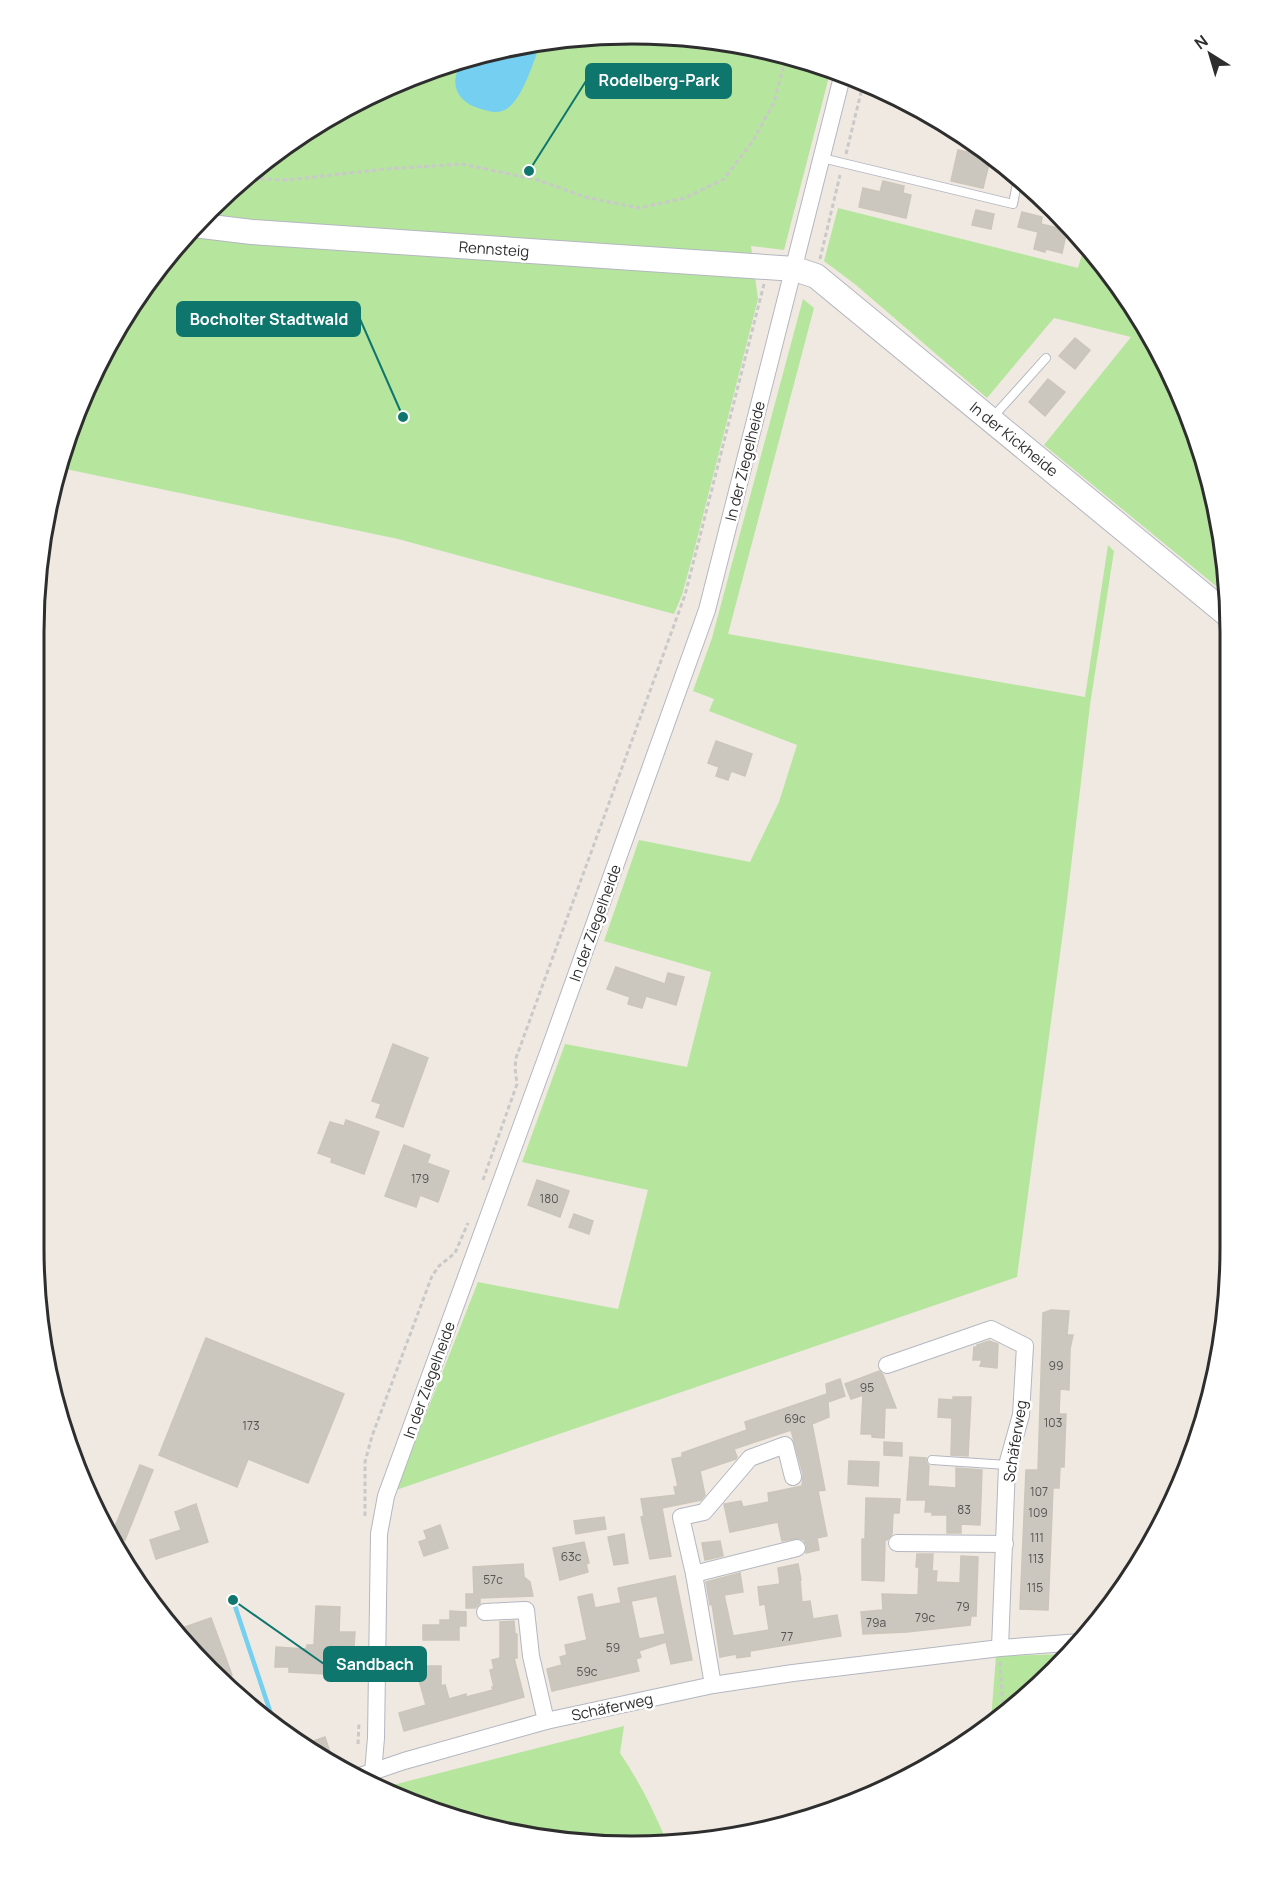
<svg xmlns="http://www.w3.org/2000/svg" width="1264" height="1879" font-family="Manrope,sans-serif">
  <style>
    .green { fill: #b6e59e }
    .water { fill: #75cff0 }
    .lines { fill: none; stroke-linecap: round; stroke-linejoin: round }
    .stream { stroke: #75cff0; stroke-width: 4.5 }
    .building { fill: #cbc7bf; stroke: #cbc5ba; stroke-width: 1.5 }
    .lane-casing { stroke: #b4b7c1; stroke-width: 10 }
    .street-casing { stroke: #b4b7c1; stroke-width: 18 }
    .secondary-casing { stroke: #b4b7c1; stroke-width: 26 }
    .path { stroke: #c9c9c9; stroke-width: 3; stroke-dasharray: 4.5 3; stroke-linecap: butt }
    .lane { stroke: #fff; stroke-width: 8 }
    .street { stroke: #fff; stroke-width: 16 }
    .secondary { stroke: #fff; stroke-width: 24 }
    .labels { text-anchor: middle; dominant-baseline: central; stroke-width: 5; stroke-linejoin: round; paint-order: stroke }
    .number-label { font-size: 12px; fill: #555452 }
    .street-label { font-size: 15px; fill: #2e2e2e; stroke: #fff }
    .rim { fill: none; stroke: #2e2e2e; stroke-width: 3 }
    .leader { fill: none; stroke: #0f766e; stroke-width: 2 }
    .callout-dot { fill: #0f766e; stroke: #fff; stroke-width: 2 }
    .callout { fill: #0f766e; stroke: #0f766e; stroke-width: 2 }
    .callout-label { font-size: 16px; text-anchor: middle; font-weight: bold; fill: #fff }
  </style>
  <rect width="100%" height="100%" fill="#efe9e1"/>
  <g class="green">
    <path d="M632 33 749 44 831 69 784 250 751 246 758 299 694 551 682 595 674 614 398 539 61 468 95 367 157 268 208 209 299 134 402 79 515 45Z"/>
    <path d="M838 208 1078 268 1085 244 1130 299 1185 402 1219 515 1227 595 1044 445 1131 337 1054 318 987 398 856 285 824 261Z"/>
    <path d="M803 299 814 308 728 634 1085 697 1108 545 1114 551 1090 705 1066 909 1017 1277 396 1490 478 1282 618 1309 648 1190 522 1162 565 1044 687 1067 711 972 604 941 639 840 750 862 779 802 797 745 709 711 714 699 693 691 712 638Z"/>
    <path d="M1070 1654 1056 1670 991 1720 996 1656Z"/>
    <path d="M624 1726 620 1753C639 1781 653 1809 666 1840L592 1845 515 1834 403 1801 381 1788Z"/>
  </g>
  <path class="water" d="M541 42C534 60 524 96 508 108 500 114 490 112 481 109 456 102 447 82 464 60L515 45Z"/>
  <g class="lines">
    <path class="stream" d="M233 1600 275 1726"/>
  </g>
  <g class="building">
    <path d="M979 145 991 156 983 188 951 181 958 150 976 154Z"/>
    <path d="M883 181 904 186 903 193 911 195 906 218 859 207 863 188 880 192Z"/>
    <path d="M976 210 994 214 991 229 972 225Z"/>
    <path d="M1022 212 1042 217 1041 224 1067 230 1062 253 1046 249 1045 252 1034 249 1038 232 1018 227Z"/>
    <path d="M1075 338 1090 350 1075 369 1059 356Z"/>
    <path d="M1048 379 1065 392 1045 416 1029 402Z"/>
    <path d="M716 741 752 754 745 776 731 771 728 780 716 776 719 767 708 763Z"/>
    <path d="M616 967 665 984 668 973 684 977 676 1005 646 996 642 1008 628 1004 630 997 607 989Z"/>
    <path d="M393 1044 428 1058 403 1127 376 1117 381 1104 372 1101Z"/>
    <path d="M346 1120 379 1132 364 1174 331 1162 332 1158 318 1153 330 1122 344 1126Z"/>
    <path d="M404 1145 430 1155 427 1163 449 1171 438 1202 420 1195 416 1207 385 1196Z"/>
    <path d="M537 1180 569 1191 560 1217 528 1205Z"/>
    <path d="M574 1214 593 1221 589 1234 569 1227Z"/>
    <path d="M1051 1310 1069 1311 1067 1335H1073L1070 1349 1069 1390 1060 1389 1059 1414H1066L1064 1467H1060L1059 1488H1053L1048 1610 1020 1609 1026 1470H1038L1043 1313Z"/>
    <path d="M206 1338 344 1394 308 1483 248 1459 237 1487 159 1455Z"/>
    <path d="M989 1341 998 1344 997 1368 980 1366 982 1360H973L974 1347H977V1345Z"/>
    <path d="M879 1371 883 1375 896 1408H885L884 1438 872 1437V1434H861L863 1395 851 1399 845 1384Z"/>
    <path d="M840 1379 845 1396 828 1402 829 1417 812 1424 825 1490 818 1491 827 1536 817 1538 819 1550 806 1553 807 1545 804 1540 799 1538 782 1541 778 1522 730 1532 724 1504 741 1501 743 1507 769 1502 768 1493 802 1486 803 1474 791 1430 734 1449 737 1457 736 1459 700 1471 705 1495 701 1500 662 1508 671 1556 650 1559 641 1517 644 1516 641 1499 676 1495 674 1487 678 1486 672 1459 682 1457V1453L747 1430 745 1422 827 1394 826 1384Z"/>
    <path d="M953 1397H971L968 1456 951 1455 952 1418 938 1417 939 1399 953 1400Z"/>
    <path d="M884 1442 902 1443V1456L884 1455Z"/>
    <path d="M910 1457 926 1458V1462L929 1466 928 1486 956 1488V1468L982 1470 980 1525 961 1524V1533H947V1515H932V1512H925L926 1500H907Z"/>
    <path d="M849 1461 879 1462 878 1486 848 1484Z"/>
    <path d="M140 1465 153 1470 125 1540 112 1534Z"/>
    <path d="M866 1498 900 1499 899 1513H893L892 1534 887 1540H885L884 1581 862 1580V1539H865Z"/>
    <path d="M196 1504 208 1542 156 1559 150 1540 181 1530 175 1512Z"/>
    <path d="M604 1517 606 1529 576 1534 574 1521Z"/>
    <path d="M440 1525 448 1548 424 1556 419 1542 427 1539 424 1531Z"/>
    <path d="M624 1534 628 1563 614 1565 608 1537Z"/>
    <path d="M720 1541 723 1556 705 1560 702 1543Z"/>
    <path d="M584 1542 589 1563 586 1564 588 1572 560 1580 553 1548Z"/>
    <path d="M917 1554H933L932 1571H937L936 1582 960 1583 961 1556 978 1557 976 1616H971L970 1625 907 1632 863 1634 861 1612 883 1610 882 1594 918 1595 919 1567H916Z"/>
    <path d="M523 1564 524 1577 530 1582 533 1596 480 1598V1603L475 1608H466V1594H474L473 1567Z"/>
    <path d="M798 1564 801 1580H800L802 1602 810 1601 813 1619 837 1615 841 1636 750 1651V1656L737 1658 736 1654 720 1657 712 1604 710 1605 706 1582 740 1573 743 1592 724 1595 733 1636 769 1630 765 1604 760 1605 758 1587 780 1584 778 1568Z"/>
    <path d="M675 1576 692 1660 671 1664 666 1642 639 1651 641 1657 636 1659 639 1671 552 1691 547 1669 562 1665 560 1657 567 1655 565 1645 587 1640 578 1597 592 1594 595 1608 631 1601 639 1639 665 1634 657 1596 621 1603 618 1588Z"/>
    <path d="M316 1606 340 1607 339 1632H355L354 1647 328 1646 326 1674 289 1672V1667H275L276 1647 306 1649 307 1645H314Z"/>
    <path d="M450 1611 466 1612V1626H459V1640H423V1625H440V1620H450Z"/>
    <path d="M211 1618 232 1675 221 1679 207 1665 204 1657 195 1651 193 1652 173 1631Z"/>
    <path d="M514 1621 515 1634H517V1658H514L524 1697 404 1731 399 1713 426 1705 417 1673 423 1671V1666H441V1686L445 1685 449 1699 466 1694V1697L493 1690 492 1687H494L490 1670 494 1669 492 1660 500 1658V1622Z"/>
    <path d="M325 1737 332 1759 305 1744Z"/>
  </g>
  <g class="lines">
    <g class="lane-casing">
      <g id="lane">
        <path d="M822 158 1013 204 1018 178"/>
        <path d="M993 417 1046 358"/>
        <path d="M932 1460 1007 1465"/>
      </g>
    </g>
    <g class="street-casing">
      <g id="street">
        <path d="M887 1365 991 1329 1025 1346 1021 1415 1007 1465 1000 1648"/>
        <path d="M897 1543 1005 1544"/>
        <path d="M694 1574 797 1548"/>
        <path d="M485 1612 526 1610 531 1656 546 1721"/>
        <path d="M713 1685 694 1574 681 1517 704 1512 750 1458 785 1445 793 1477"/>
        <path d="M373 1772 376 1738 379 1534 386 1496 552 1042 707 610 843 73"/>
        <path d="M360 1776 404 1761 546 1721 713 1685 793 1673 1000 1648 1081 1642"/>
      </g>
    </g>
    <g class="secondary-casing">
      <path id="secondary" d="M194 225 252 232 795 269 816 276 1229 616"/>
    </g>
    <g class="path">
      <path d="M846 154 864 80"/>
      <path d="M245 178 287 180 385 169 462 164 538 180 585 197 639 208 685 198 724 179 753 141 774 102 786 56"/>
      <path d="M820 259 840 175"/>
      <path d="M1222 635 1231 642"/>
      <path d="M483 1180 517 1084 515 1068 516 1058 685 595 764 284"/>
      <path d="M365 1516V1462L372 1436 432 1276 439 1266 455 1253 468 1223"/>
      <path d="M1000 1662 1003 1711"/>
      <path d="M358 1744 359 1723"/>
    </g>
    <use href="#lane" class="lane"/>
    <use href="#street" class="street"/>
    <use href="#secondary" class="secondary"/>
  </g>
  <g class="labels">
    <g class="number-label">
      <text x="420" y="1178">179</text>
      <text x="549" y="1198">180</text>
      <text x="1056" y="1365">99</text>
      <text x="867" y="1387">95</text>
      <text x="795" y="1418">69c</text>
      <text x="1053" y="1422">103</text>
      <text x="251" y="1425">173</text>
      <text x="1039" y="1491">107</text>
      <text x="964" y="1509">83</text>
      <text x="1038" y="1512">109</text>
      <text x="1037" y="1537">111</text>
      <text x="571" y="1556">63c</text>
      <text x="1036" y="1558">113</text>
      <text x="493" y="1579">57c</text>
      <text x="1035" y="1587">115</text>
      <text x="963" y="1606">79</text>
      <text x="925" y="1617">79c</text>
      <text x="876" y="1622">79a</text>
      <text x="787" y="1636">77</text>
      <text x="613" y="1647">59</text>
      <text x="587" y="1671">59c</text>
    </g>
    <g class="street-label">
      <text transform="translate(494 249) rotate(4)">Rennsteig</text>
      <text transform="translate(1014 439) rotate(39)">In der Kickheide</text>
      <text transform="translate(745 461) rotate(-76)">In der Ziegelheide</text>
      <text transform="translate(595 923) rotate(-70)">In der Ziegelheide</text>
      <text transform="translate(429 1380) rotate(-70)">In der Ziegelheide</text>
      <text transform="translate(1015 1441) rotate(-81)">Schäferweg</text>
      <text transform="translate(612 1707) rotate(-12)">Schäferweg</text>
    </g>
  </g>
  <path d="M0 0H1264V1879H0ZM632 44H632A588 588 0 0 1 1220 632V1248A588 588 0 0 1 632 1836H632A588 588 0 0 1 44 1248V632A588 588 0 0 1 632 44Z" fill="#fff" fill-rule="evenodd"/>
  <path class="rim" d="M632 44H632A588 588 0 0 1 1220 632V1248A588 588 0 0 1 632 1836H632A588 588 0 0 1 44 1248V632A588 588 0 0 1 632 44Z"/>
  <path class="leader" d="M529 171L586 81M403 417L360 319M233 1600L324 1664"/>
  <g class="callout-dot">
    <circle cx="529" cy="171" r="6"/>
    <circle cx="403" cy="417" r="6"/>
    <circle cx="233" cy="1600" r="6"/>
  </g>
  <g class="callout">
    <rect x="586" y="64" width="145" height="34" rx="6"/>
    <rect x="177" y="302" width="183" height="34" rx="6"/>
    <rect x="324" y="1647" width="102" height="34" rx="6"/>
  </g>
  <g class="callout-label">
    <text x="659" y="86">Rodelberg-Park</text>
    <text x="269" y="325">Bocholter Stadtwald</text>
    <text x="375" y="1670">Sandbach</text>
  </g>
  <g transform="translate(1210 54) rotate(323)" stroke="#ffffff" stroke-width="4.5" paint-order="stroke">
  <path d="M0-4.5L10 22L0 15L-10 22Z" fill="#2e2e2e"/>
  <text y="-9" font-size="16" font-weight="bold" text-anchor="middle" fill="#2e2e2e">N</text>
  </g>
</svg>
